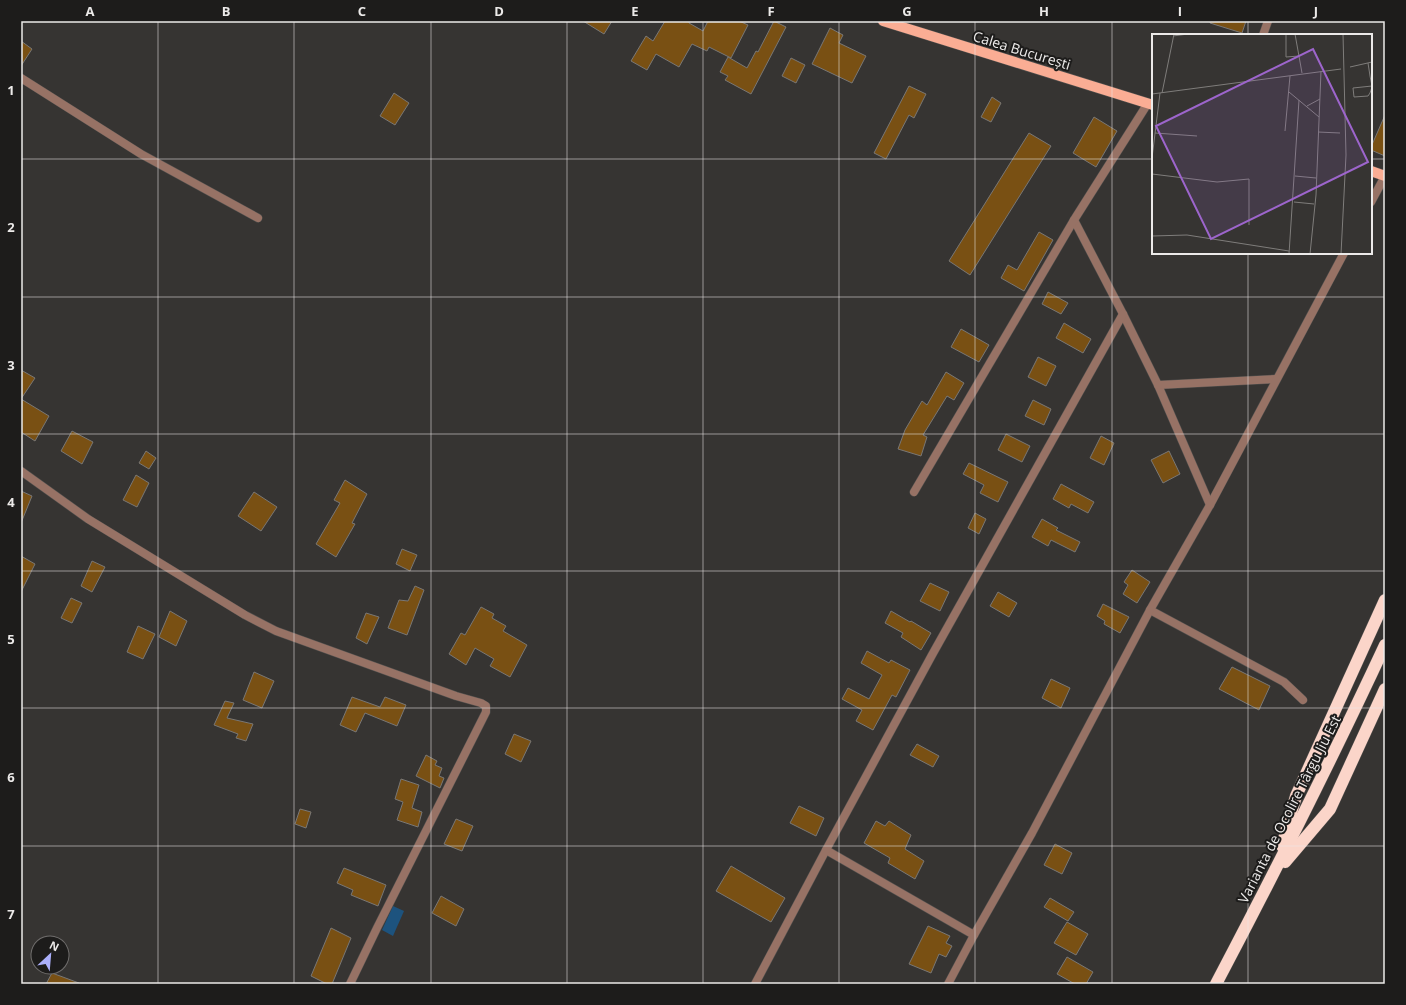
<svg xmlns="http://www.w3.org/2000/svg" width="1406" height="1005" font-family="'Open Sans',sans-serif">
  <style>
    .water { fill: #1d537e }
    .building { fill: #795013; stroke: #797775 }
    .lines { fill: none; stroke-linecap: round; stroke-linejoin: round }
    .street-casing { stroke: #53514f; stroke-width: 9 }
    .primary-casing { stroke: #53514f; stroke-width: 11 }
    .highway-casing { stroke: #53514f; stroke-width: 13 }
    .street { stroke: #977265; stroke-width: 8 }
    .primary { stroke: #faad94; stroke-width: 10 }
    .highway { stroke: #fbd5c9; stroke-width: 12 }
    .grid { fill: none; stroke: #eceae9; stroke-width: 1; stroke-opacity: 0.55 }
    .labels { text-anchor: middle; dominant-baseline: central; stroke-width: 4; stroke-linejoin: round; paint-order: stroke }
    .street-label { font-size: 14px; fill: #eceae9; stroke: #1d1c1b }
    .inset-road { fill: none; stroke: #7f7d7b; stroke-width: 1 }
    .view { fill: #9d65cc; fill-opacity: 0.15; stroke: #9d65cc; stroke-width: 2 }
    .inset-edge { fill: none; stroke: #eceae9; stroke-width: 2 }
    .neatline { fill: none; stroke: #eceae9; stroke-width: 1.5 }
    .grid-label { font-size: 13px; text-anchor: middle; font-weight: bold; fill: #eceae9 }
  </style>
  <rect width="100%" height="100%" fill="#363432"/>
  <path class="water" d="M393 906 404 911 393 936 382 930Z"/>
  <g class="building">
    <path d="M583 21H612L604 34Z"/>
    <path d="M665 21H689V23L703 31 708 21H739L748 25 731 58 709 47 707 51 692 44 679 67 656 54 647 70 631 61 646 36 653 41Z"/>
    <path d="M774 21 786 27 751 94 725 80 728 76 720 72 728 57 747 68 756 51 758 52Z"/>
    <path d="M1210 21H1246L1242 33 1210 23Z"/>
    <path d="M830 28 843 35 839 43 866 56 852 83 812 64Z"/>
    <path d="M21 41 32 49 21 66Z"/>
    <path d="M791 58 805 65 796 83 782 76Z"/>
    <path d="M909 86 926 94 914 118 909 115 886 159 874 153Z"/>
    <path d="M394 93 409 103 395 125 380 116Z"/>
    <path d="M992 97 1001 103 991 122 981 117Z"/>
    <path d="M1385 115V156L1371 150V147Z"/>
    <path d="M1094 117 1117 131 1096 167 1073 153Z"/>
    <path d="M1029 133 1051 146 970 275 949 261Z"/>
    <path d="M1039 232 1053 240 1024 291 1001 278 1008 265 1017 270Z"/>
    <path d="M1048 292 1068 303 1061 314 1042 304Z"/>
    <path d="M1064 323 1091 339 1083 353 1056 338Z"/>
    <path d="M961 329 989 345 979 362 951 347Z"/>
    <path d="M1038 357 1056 366 1046 386 1028 377Z"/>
    <path d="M21 370 35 378 21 399Z"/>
    <path d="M946 372 964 383 954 400 947 396 923 435 927 437 921 456 898 449 905 430 922 401 927 405Z"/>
    <path d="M21 399 49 416 35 441 21 432Z"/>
    <path d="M1033 400 1051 409 1044 425 1025 416Z"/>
    <path d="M72 431 93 442 82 464 61 451Z"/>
    <path d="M1006 434 1030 446 1022 462 998 450Z"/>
    <path d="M1101 436 1114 443 1104 465 1090 458Z"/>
    <path d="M146 451 156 458 149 469 139 463Z"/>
    <path d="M1169 451 1180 474 1163 483 1151 460Z"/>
    <path d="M969 463 1008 482 998 502 980 493 984 485 963 474Z"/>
    <path d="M136 475 149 483 137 507 123 500Z"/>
    <path d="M345 480 367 494 352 523 355 524 336 557 316 544 340 503 334 500Z"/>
    <path d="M1061 484 1094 502 1088 513 1071 504 1069 508 1053 499Z"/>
    <path d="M21 491 32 496 21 523Z"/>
    <path d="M254 492 277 507 261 531 238 516Z"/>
    <path d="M975 513 986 519 979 534 968 528Z"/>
    <path d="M1042 519 1058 528 1056 530 1080 542 1075 552 1051 540 1048 546 1032 537Z"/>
    <path d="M402 549 417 555 410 571 396 564Z"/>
    <path d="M21 556 35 564 21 592Z"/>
    <path d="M92 561 105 567 92 592 81 586Z"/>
    <path d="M1132 570 1150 582 1137 603 1123 594 1128 585 1124 582Z"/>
    <path d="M930 583 949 592 940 611 920 601Z"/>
    <path d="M415 586 424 590 407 635 388 628 399 600 408 601Z"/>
    <path d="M998 592 1017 603 1009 617 990 606Z"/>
    <path d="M71 598 82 603 72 623 61 618Z"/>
    <path d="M1103 604 1129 617 1120 633 1104 624 1105 621 1097 616Z"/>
    <path d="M481 607 494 614 492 618 506 626 503 631 527 645 510 677 490 666 494 659 475 648 466 665 449 654 461 633 465 635Z"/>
    <path d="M170 611 187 621 176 646 159 637Z"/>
    <path d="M891 611 910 622 911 621 931 633 921 650 901 637 903 633 885 623Z"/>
    <path d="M366 613 379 617 367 644 356 638Z"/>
    <path d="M138 626 155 634 143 659 127 652Z"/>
    <path d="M867 651 889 663 891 660 910 670 896 697 892 695 873 730 856 721 862 710 842 699 848 688 869 699 882 675 861 663Z"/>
    <path d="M1232 667 1270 686 1259 710 1219 689Z"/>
    <path d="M254 672 274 681 262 708 243 700Z"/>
    <path d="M1051 679 1070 688 1061 708 1042 698Z"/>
    <path d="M352 697 380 707 385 697 406 705 397 726 365 713 356 732 340 725Z"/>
    <path d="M225 701 234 703 227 718 253 724 246 741 236 738 238 734 214 725Z"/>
    <path d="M514 734 531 741 521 762 505 754Z"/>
    <path d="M917 744 939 756 933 767 910 755Z"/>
    <path d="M426 755 437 761 435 765 442 768 439 776 444 778 440 788 416 776Z"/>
    <path d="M401 779 419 785 412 808 422 812 418 827 397 820 403 802 395 799Z"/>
    <path d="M799 806 824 818 816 836 790 823Z"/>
    <path d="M300 809 311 812 306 828 295 824Z"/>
    <path d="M456 819 473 826 462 851 444 844Z"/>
    <path d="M876 821 885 826 889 821 911 835 905 849 924 861 915 879 888 863 890 858 864 843Z"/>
    <path d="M1055 844 1072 853 1062 874 1044 865Z"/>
    <path d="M731 866 785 898 771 922 716 891Z"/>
    <path d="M344 868 386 885 378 906 351 895 353 890 337 883Z"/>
    <path d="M441 896 464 909 456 926 432 913Z"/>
    <path d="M1050 898 1074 912 1068 921 1044 907Z"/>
    <path d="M1067 922 1088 934 1076 955 1054 943Z"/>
    <path d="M928 926 950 936 946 943 952 946 946 957 939 954 931 973 909 964Z"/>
    <path d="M331 928 351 938 332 984H327L311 976Z"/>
    <path d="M1067 957 1093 972 1086 984H1075L1057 974Z"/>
    <path d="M52 973 79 983V984H46Z"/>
  </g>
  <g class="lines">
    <g class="street-casing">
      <g id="street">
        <path d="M1263 35 1268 21"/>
        <path d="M21 78 141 154 258 218"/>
        <path d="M1371 202 1385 176"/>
        <path d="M1074 220 1123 314 1158 385 1210 505"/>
        <path d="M1158 385 1276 379"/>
        <path d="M21 471 88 519 245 615 276 631 456 696 481 703 486 706V712L377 928 350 984"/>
        <path d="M914 492 1074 220 1148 103"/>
        <path d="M1150 610 1284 682 1303 700"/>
        <path d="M826 850 974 935"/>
        <path d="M755 984 826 850 932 655 1123 314"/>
        <path d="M948 984 974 935 1032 833 1150 610 1210 505 1344 253"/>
      </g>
    </g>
    <g class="primary-casing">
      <g id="primary">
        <path d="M883 21 1153 105"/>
        <path d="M1371 171 1385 176"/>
      </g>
    </g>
    <g class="highway-casing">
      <g id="highway">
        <path d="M1282 846 1296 796 1385 600"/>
        <path d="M1285 862 1330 809 1385 689"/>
        <path d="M1216 984C1275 872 1332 759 1385 645"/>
      </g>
    </g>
    <use href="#street" class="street"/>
    <use href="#primary" class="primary"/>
    <use href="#highway" class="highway"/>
  </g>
  <path class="grid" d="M158 21V984M294 21V984M431 21V984M567 21V984M703 21V984M839 21V984M975 21V984M1112 21V984M1248 21V35M21 159H1153M1371 159H1385M1248 253V984M21 297H1385M21 434H1385M21 571H1385M21 708H1385M21 846H1385"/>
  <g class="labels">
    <g class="street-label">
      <text transform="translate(1022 50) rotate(17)">Calea București</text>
      <text transform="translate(1289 809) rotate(-63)">Varianta de Ocolire Târgu Jiu Est</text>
    </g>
  </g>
  <g transform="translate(1152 34)">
    <rect width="220" height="220" fill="#363432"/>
    <path class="inset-road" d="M134 0V23L147 22M143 0 150 39M21 2 36 0M216 29 218 42 220 52V53L218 59 216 62 202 63 201 54 220 52M198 33 220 28M137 58 167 83M10 59 22 0M0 60 189 35M155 72 168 65M133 97 138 42M166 98 188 99M3 99 45 102M0 124 8 59M0 140 65 148 97 145V191M143 142 164 144M142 168 162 170M0 202 35 201 137 217M137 220 147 66M158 220 164 161 169 37M189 220 194 121 191 0"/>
    <path class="view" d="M161 15 216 128 59 205 4 92Z"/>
    <rect width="220" height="220" class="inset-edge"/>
  </g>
  <rect width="1406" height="1005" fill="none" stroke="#1d1c1b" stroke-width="44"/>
  <g transform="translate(50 955) rotate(26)"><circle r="19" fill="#1d1c1b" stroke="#706e6d"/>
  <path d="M0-3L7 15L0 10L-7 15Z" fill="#abaffb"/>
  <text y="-6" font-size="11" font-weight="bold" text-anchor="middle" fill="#eceae9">N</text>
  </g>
  <rect x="22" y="22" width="1362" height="961" class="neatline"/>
  <g class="grid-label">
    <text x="90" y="16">A</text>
    <text x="226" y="16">B</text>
    <text x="362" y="16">C</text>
    <text x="499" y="16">D</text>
    <text x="635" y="16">E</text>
    <text x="771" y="16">F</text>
    <text x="907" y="16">G</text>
    <text x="1044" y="16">H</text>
    <text x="1180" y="16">I</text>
    <text x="1316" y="16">J</text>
    <text x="11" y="95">1</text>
    <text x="11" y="232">2</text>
    <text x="11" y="370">3</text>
    <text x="11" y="507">4</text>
    <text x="11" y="644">5</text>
    <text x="11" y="782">6</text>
    <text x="11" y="919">7</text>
  </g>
</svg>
